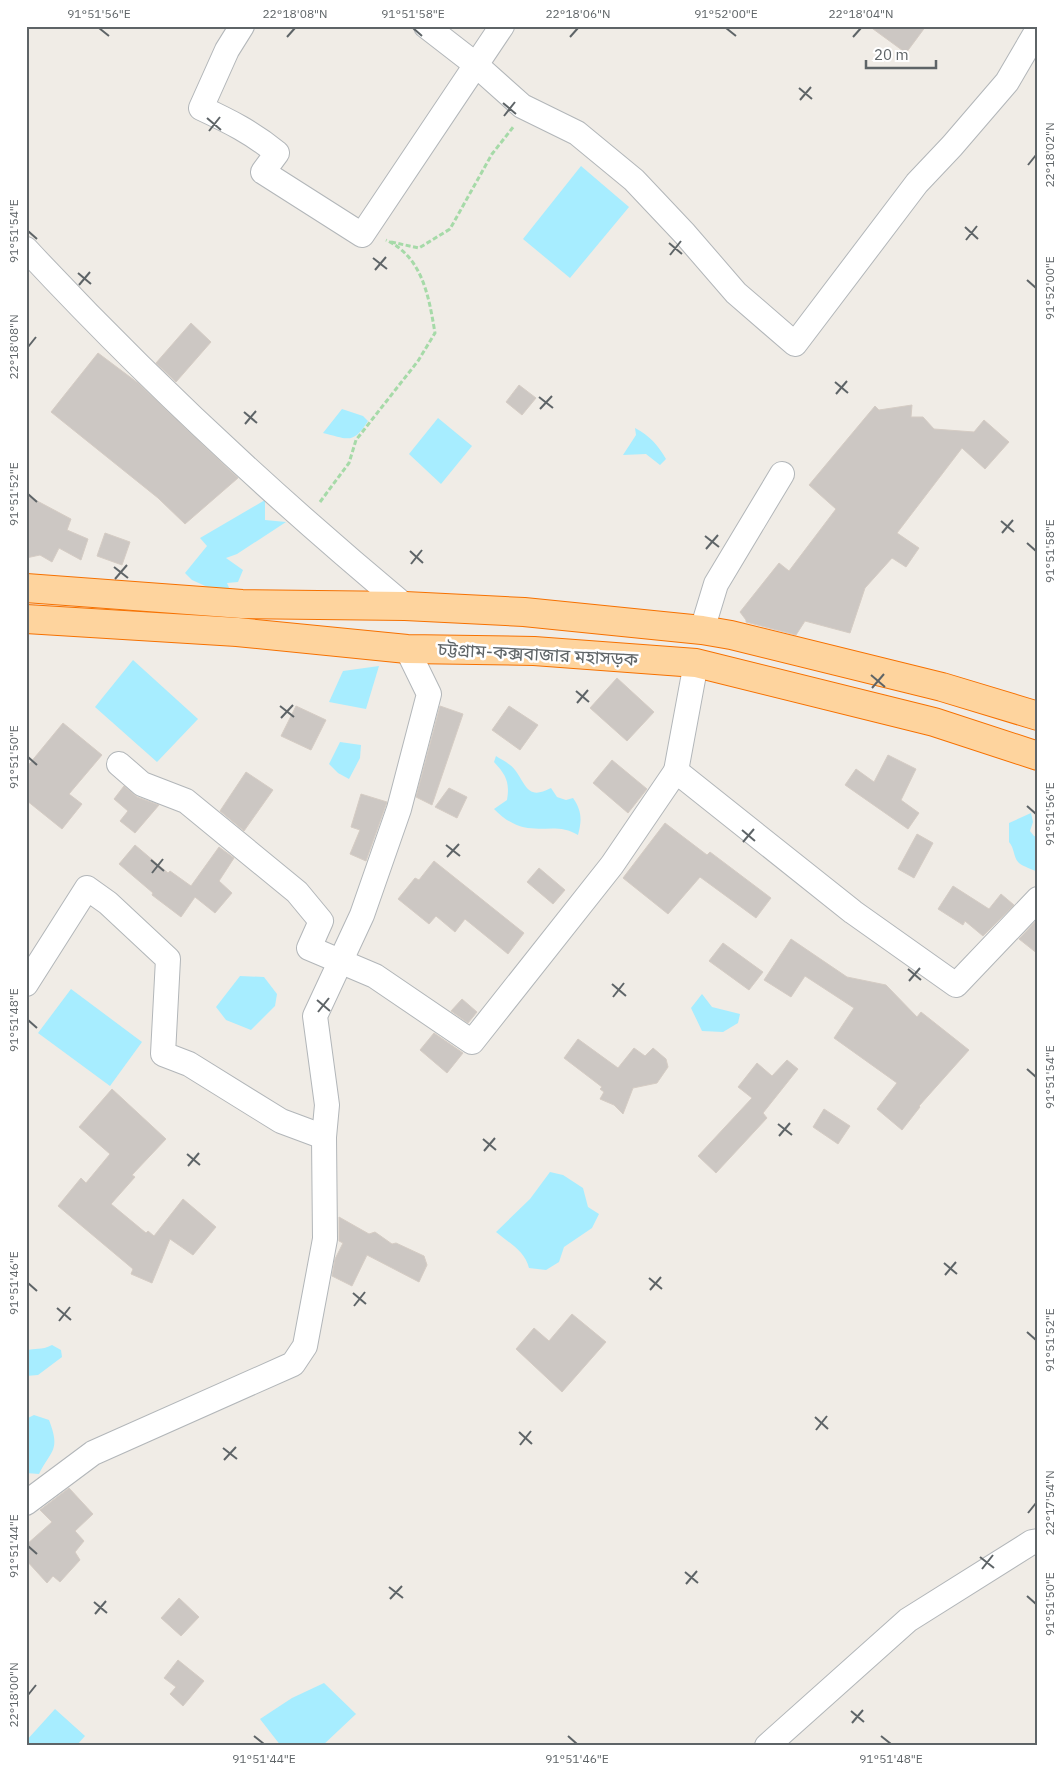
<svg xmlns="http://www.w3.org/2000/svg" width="1064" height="1772" font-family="'IBM Plex Sans','Noto Sans Bengali',sans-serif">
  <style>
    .water { fill: #a7edff }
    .building { fill: #ccc7c3; stroke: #d5ccc4 }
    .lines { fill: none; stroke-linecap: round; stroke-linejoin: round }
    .minor-casing { stroke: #b2b6b9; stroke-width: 26 }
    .trunk-casing { stroke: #f67100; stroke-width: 30 }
    .path { stroke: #a6daa8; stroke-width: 3; stroke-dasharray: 5 2.5; stroke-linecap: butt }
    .minor { stroke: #fff; stroke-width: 24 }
    .trunk { stroke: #fed49e; stroke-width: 28 }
    .ticks { fill: none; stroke: #5e6467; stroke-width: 2 }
    .labels { text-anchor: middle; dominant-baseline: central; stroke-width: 5; stroke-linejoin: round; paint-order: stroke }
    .street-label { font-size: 18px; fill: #5e6467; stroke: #fff }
    .neatline { fill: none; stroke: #5e6467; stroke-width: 2 }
    .ticks-label { font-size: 12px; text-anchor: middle; fill: #5e6467 }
  </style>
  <rect width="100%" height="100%" fill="#f0ece6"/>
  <g class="water">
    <path d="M581 166 629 207 570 278 523 239Z"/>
    <path d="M342 409 363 416 368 421C353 445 348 439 323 433Z"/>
    <path d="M438 418 472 446 441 484 409 454Z"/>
    <path d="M635 428C650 436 658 445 666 459L660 465 646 454 623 455 636 435Z"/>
    <path d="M265 500V520L286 522 237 554 226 558 243 570 238 582 227 583 234 599 192 580 185 573 207 546 200 538Z"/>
    <path d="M133 660 198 719 157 762 95 707Z"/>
    <path d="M379 666 366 709 329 702 343 671Z"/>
    <path d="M340 742 361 745 360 758 349 779 338 773 329 764Z"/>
    <path d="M496 756C502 760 511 764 515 770 526 784 527 801 551 788L557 797 566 800 573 798C582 811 582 820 578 835 551 818 528 844 494 809L507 800C510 782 506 775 494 762Z"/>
    <path d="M1031 813 1033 822 1030 831 1034 836 1038 837V872C1032 869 1024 867 1019 863 1013 857 1015 849 1009 842V823Z"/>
    <path d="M240 976 264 977 277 994 275 1006 251 1030 226 1020 216 1007Z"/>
    <path d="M71 989 142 1042 110 1086 38 1033Z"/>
    <path d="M702 994 712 1007 740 1014 738 1023 723 1032 702 1031 691 1008Z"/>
    <path d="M550 1172 563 1175 583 1188 588 1207 599 1214 592 1228 564 1247 559 1262 546 1270 529 1268C525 1251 509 1243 496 1232L530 1199Z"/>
    <path d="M52 1345 61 1350 62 1357 38 1375 26 1376V1351C35 1347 41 1351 52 1345Z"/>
    <path d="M34 1415 49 1420C61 1451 51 1450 39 1474L26 1473V1419Z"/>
    <path d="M324 1683 356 1714 322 1746H281L260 1719 292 1698Z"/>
    <path d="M55 1709 85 1736 76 1746H26V1741Z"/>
  </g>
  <g class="building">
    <path d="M869 26H926L906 53Z"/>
    <path d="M191 323 211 342 176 382 156 363Z"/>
    <path d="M98 353 138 383 238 478 185 524 158 498 51 412Z"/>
    <path d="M519 385 536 398 522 415 506 402Z"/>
    <path d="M912 405 911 417H923L934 429 974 432 984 420 1009 442 985 469 962 448 897 533 919 548 906 567 892 558 865 588 850 633 805 621 796 635 746 622V620L740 612 779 563 789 571 836 509 809 485 875 406 879 410Z"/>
    <path d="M26 495 71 519 67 530 88 539 81 560 59 548 52 562 40 555 26 558Z"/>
    <path d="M105 533 130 542 122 565 97 556Z"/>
    <path d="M617 678 654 712 627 741 590 708Z"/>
    <path d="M296 706 326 720 311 750 281 736Z"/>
    <path d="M440 706 463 714 432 805 416 797Z"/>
    <path d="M509 706 538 725 520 750 492 730Z"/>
    <path d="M63 723 102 755 69 794 82 804 62 829 26 800V768Z"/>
    <path d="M888 755 916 769 901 800 919 813 908 829 845 785 856 769 874 782Z"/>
    <path d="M612 760 647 789 628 813 593 783Z"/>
    <path d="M246 772 273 790 244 831 220 811Z"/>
    <path d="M124 786 137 797 159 805 135 833 120 821 128 811 114 799Z"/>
    <path d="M449 788 467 797 457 818 435 807Z"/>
    <path d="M361 794 387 802 366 861 350 854 360 830 351 827Z"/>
    <path d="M665 823 707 855 710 852 771 898 756 918 700 877 668 914 623 878Z"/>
    <path d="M917 834 933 843 914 878 898 869Z"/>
    <path d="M135 845 168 873 170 871 191 886 219 847 234 858 219 881 232 893 215 913 195 897 181 917 152 895 153 893 119 864Z"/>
    <path d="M434 861 524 933 508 954 465 919 455 932 436 916 429 924 398 899 415 878 419 880Z"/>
    <path d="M539 868 565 890 553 904 527 882Z"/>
    <path d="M953 886 989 909 1001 894 1014 905 983 936 965 921 963 925 938 909Z"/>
    <path d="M1035 922 1038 925V954L1019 939Z"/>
    <path d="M791 939 847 977 886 985 917 1017 921 1012 969 1050 919 1106 920 1107 902 1130 877 1109 897 1083 834 1038 854 1008 805 976 791 997 764 980Z"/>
    <path d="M723 943 763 972 749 990 709 961Z"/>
    <path d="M462 999 477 1012 468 1023 451 1011Z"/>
    <path d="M434 1033 463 1053 447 1073 420 1050Z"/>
    <path d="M578 1039 618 1068 634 1048 645 1056 653 1048 666 1059 668 1067 657 1083 633 1088 623 1114 614 1105 600 1099 604 1092 600 1089 602 1087 564 1058Z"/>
    <path d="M787 1060 798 1069 763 1113 767 1118 716 1173 698 1156 752 1098 738 1087 757 1063 772 1076Z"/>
    <path d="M112 1089 166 1139 132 1175 135 1177 111 1204 146 1233 148 1231 154 1236 183 1199 216 1227 193 1255 170 1239 152 1283 131 1274 133 1269 58 1206 81 1178 86 1183 110 1154 79 1127Z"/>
    <path d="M824 1109 850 1126 838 1144 813 1127Z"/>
    <path d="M339 1217 369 1234 375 1232 392 1244 396 1243 424 1256 427 1265 419 1282 367 1255 352 1286 332 1276 335 1259 343 1243 339 1241Z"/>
    <path d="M572 1314 606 1342 562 1392 516 1349 534 1328 549 1341Z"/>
    <path d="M69 1488 93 1514 75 1531 84 1541 75 1552 80 1560 60 1582 53 1576 47 1583 26 1560V1545L52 1522 40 1510Z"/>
    <path d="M179 1598 199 1617 181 1636 161 1618Z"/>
    <path d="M178 1660 204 1681 183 1706 170 1694 176 1687 164 1678Z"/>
  </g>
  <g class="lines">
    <g class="minor-casing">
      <g id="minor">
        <path d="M242 26 227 50 201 108C229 121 253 133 277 153L263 172 362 235 502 26"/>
        <path d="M426 26 475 64 522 106 577 133 634 180 685 234 736 293 795 344 917 183 952 146 1007 82 1038 29"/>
        <path d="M26 249C144 376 272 495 405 606"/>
        <path d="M702 630 716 584 782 474"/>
        <path d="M119 764 142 784 186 801 297 892 321 921 309 948 375 976 472 1042 612 865 676 771 853 912 956 985 1038 899"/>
        <path d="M676 771 696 663"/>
        <path d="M26 984 87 888 108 903 168 959 163 1054 189 1064 281 1121 324 1137"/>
        <path d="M26 1503 93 1453 293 1364 305 1346 325 1239 324 1137 327 1105 315 1016 362 915 399 809 429 694 407 649"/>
        <path d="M767 1746 908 1620 1032 1542 1038 1541"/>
      </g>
    </g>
    <g class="trunk-casing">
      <g id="trunk">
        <path d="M26 588 242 604 405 606 524 612 702 630 731 635 942 687 1038 716"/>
        <path d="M26 619 237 632 407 649 534 651 696 663 934 722 1038 756"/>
      </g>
    </g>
    <g class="path">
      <path d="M391 242 419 248 450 229 492 154 514 126"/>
      <path d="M320 502 349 463 356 440 418 361 435 333C429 298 423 257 386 240"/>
    </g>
    <use href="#minor" class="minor"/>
    <use href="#trunk" class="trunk"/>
  </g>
  <path class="ticks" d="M99 28 109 36M413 28 422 36M726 28 736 36M287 37 295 28M570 37 578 28M853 37 861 28M799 88 812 99M800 100 811 87M503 103 516 114M504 116 515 102M207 118 221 130M209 131 220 117M1028 165 1036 155M965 227 978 239M28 231 37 239M966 240 977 226M669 243 682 254M670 255 681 241M373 258 387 269M375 270 386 257M78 273 91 284M1027 280 1036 288M79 285 90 272M28 347 36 337M835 382 848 393M836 394 847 381M539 397 553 408M540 409 552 396M244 412 257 423M245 424 256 411M28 494 37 502M1001 521 1014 532M1002 533 1013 520M705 536 719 547M1027 543 1036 551M706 549 718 535M410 551 423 563M411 564 422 550M114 567 128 578M115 579 127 565M871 675 885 687M872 688 884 674M576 691 589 702M577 703 588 690M280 706 294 717M281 718 293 705M28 757 37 765M1027 806 1036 814M742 830 755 841M743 842 754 829M446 845 460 856M447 857 459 844M151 860 164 871M152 873 163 859M908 969 921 980M909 981 920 968M612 984 626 996M613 997 624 983M317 1000 330 1011M318 1012 329 998M28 1020 37 1028M1027 1069 1036 1077M778 1124 792 1135M779 1136 790 1123M483 1139 496 1150M484 1151 495 1138M187 1154 200 1165M188 1166 199 1153M944 1263 957 1274M945 1275 956 1262M649 1278 662 1289M28 1283 37 1291M650 1290 661 1277M353 1293 366 1304M354 1306 365 1292M57 1308 71 1320M59 1321 70 1307M1027 1332 1036 1340M815 1417 828 1429M816 1430 827 1416M519 1432 532 1444M520 1445 531 1431M223 1448 237 1459M224 1460 236 1447M1028 1513 1036 1503M28 1546 37 1554M980 1557 994 1568M982 1569 993 1555M685 1572 698 1583M686 1584 697 1571M389 1587 403 1598M1027 1596 1036 1604M390 1599 402 1586M94 1602 107 1613M95 1614 106 1601M28 1695 36 1685M851 1711 864 1722M852 1723 863 1710M254 1736 264 1744M568 1736 577 1744M881 1736 891 1744"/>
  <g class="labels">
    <g class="street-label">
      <text transform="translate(538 654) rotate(3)">চট্টগ্রাম-কক্সবাজার মহাসড়ক</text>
    </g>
  </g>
  <rect width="1064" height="1772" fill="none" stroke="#ffffff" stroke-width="55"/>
  <path d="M866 60v8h70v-8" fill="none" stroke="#5e6467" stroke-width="2.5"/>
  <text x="874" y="60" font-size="15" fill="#5e6467" stroke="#ffffff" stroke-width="4" paint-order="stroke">20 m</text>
  <rect x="28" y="28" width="1008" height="1716" class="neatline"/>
  <g class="ticks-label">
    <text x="99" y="18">91°51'56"E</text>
    <text x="295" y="18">22°18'08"N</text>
    <text x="413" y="18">91°51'58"E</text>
    <text x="578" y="18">22°18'06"N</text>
    <text x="726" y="18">91°52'00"E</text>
    <text x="861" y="18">22°18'04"N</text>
    <text transform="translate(1050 155) rotate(-90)" y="4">22°18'02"N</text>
    <text transform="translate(14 231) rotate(-90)" y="4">91°51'54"E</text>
    <text transform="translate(1050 288) rotate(-90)" y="4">91°52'00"E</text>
    <text transform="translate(14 347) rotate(-90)" y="4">22°18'08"N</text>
    <text transform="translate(14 494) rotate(-90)" y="4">91°51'52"E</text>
    <text transform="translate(1050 551) rotate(-90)" y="4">91°51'58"E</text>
    <text transform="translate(14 757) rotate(-90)" y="4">91°51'50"E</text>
    <text transform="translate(1050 814) rotate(-90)" y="4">91°51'56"E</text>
    <text transform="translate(14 1020) rotate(-90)" y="4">91°51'48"E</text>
    <text transform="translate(1050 1077) rotate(-90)" y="4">91°51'54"E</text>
    <text transform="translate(14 1283) rotate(-90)" y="4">91°51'46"E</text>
    <text transform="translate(1050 1340) rotate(-90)" y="4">91°51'52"E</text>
    <text transform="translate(1050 1503) rotate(-90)" y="4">22°17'54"N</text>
    <text transform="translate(14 1546) rotate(-90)" y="4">91°51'44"E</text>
    <text transform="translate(1050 1604) rotate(-90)" y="4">91°51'50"E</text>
    <text transform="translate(14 1695) rotate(-90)" y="4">22°18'00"N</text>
    <text x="264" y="1763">91°51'44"E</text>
    <text x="577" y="1763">91°51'46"E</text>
    <text x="891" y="1763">91°51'48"E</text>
  </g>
</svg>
